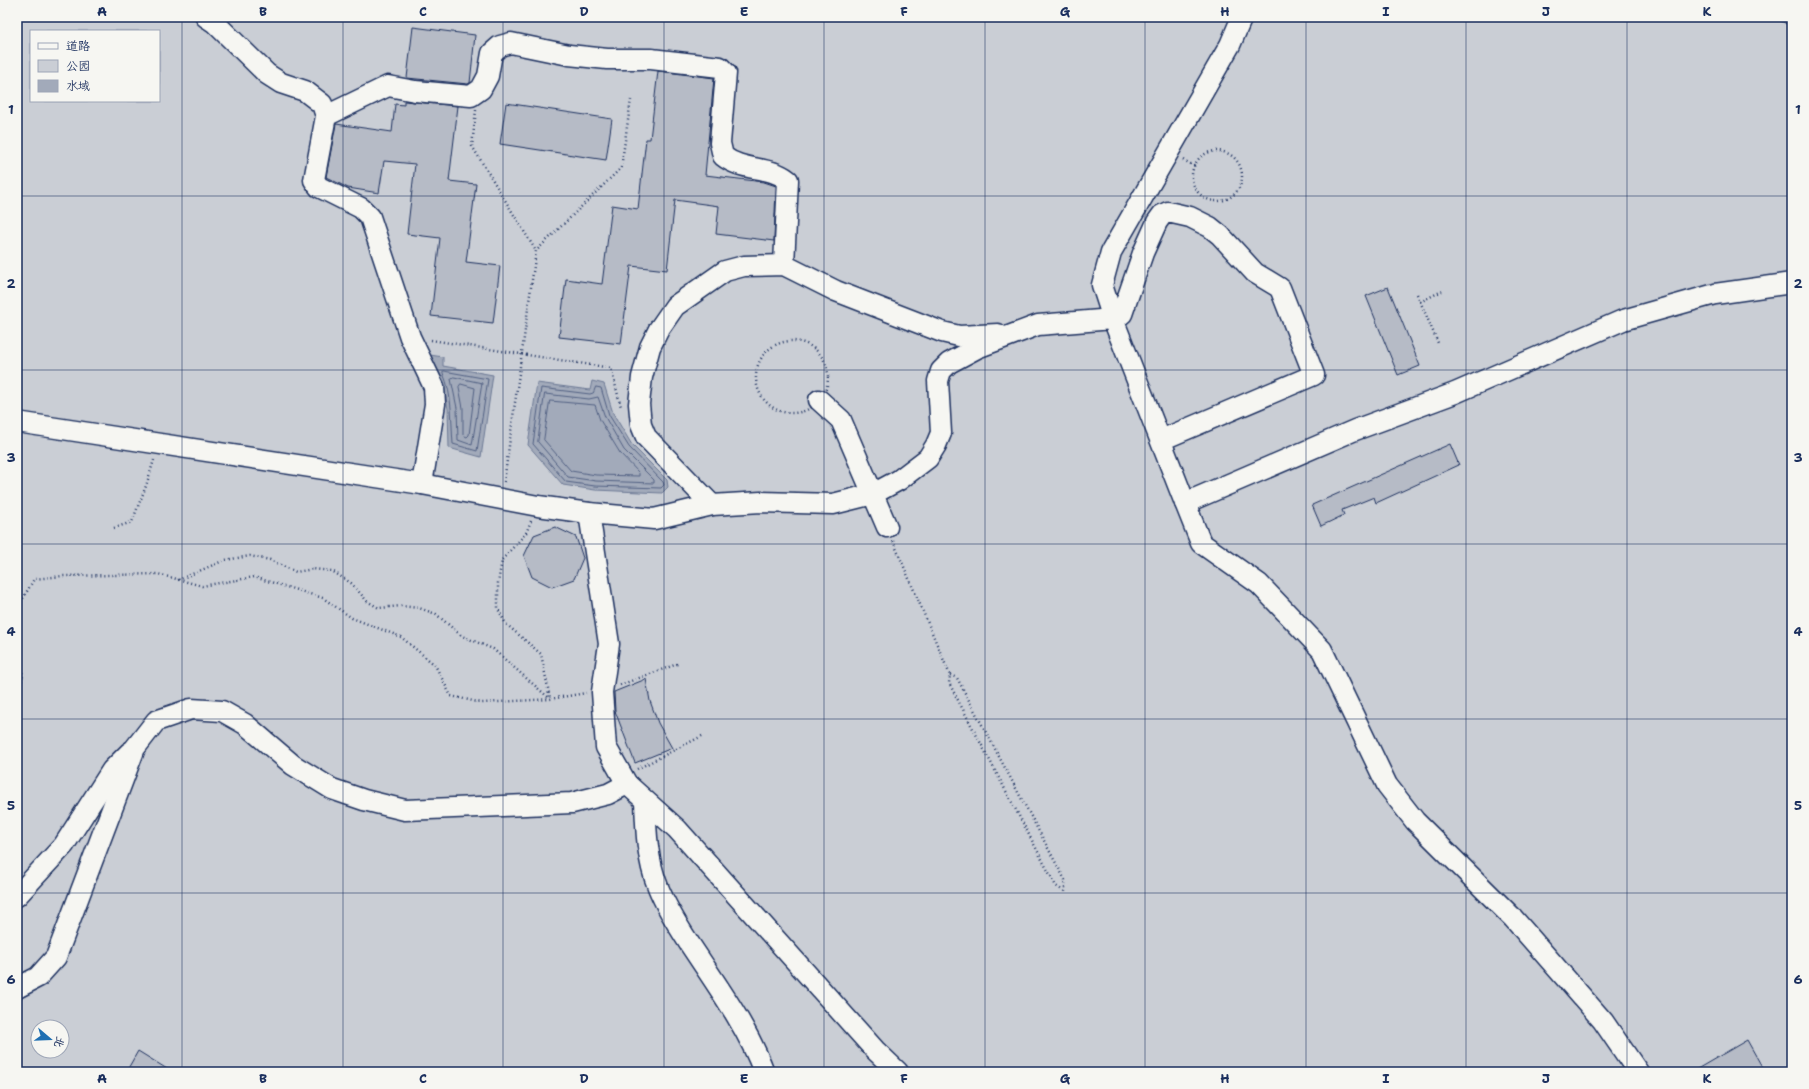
<svg xmlns="http://www.w3.org/2000/svg" width="1809" height="1089" font-family="'Shantell Sans','LXGW WenKai TC',sans-serif">
  <style>
    .green { fill: #caced5; stroke: #727e9a; fill-rule: evenodd }
    .water { fill: #a2aaba; stroke: #6c7995 }
    .lines { fill: none; stroke-linecap: round; stroke-linejoin: round }
    .shore { stroke: #516083; stroke-width: 1 }
    .building { fill: #b6bbc6; stroke: #1b2f5e }
    .minor-casing { stroke: #1b2f5e; stroke-width: 23 }
    .path { stroke: #1b2f5e; stroke-width: 2.5; stroke-dasharray: 1 3; stroke-linecap: butt }
    .minor { stroke: #f6f6f2; stroke-width: 20 }
    .rail-casing { stroke: #1b2f5e; stroke-width: 4.5 }
    .rail { stroke: #f6f6f2; stroke-width: 3; stroke-dasharray: 9; stroke-linecap: butt }
    .grid { fill: none; stroke: #1b2f5e; stroke-width: 1; stroke-opacity: 0.55 }
    .neatline { fill: none; stroke: #1b2f5e; stroke-width: 1.5 }
    .grid-label { font-size: 13px; text-anchor: middle; font-weight: bold; fill: #1b2f5e }
  </style>
  <rect width="100%" height="100%" fill="#e9eae9"/>
  <filter id="ink" filterUnits="userSpaceOnUse"><feTurbulence type="fractalNoise" baseFrequency=".025" numOctaves="2"/><feDisplacementMap in="SourceGraphic" scale="8" xChannelSelector="R" yChannelSelector="G"/><feConvolveMatrix kernelMatrix="1 2 1 2 8 2 1 2 1" color-interpolation-filters="sRGB"/></filter>
  <g filter="url(#ink)">
    <path class="green" d="M17 17H1792V1072H17ZM31 31H159V101H31ZM38 1027H62V1051H38Z"/>
    <g class="water">
      <path d="M430 355 443 357V366L493 375 481 457 449 448 448 409 443 382Z"/>
      <path d="M592 381 604 384 613 413 632 445 667 480 668 487 662 493 595 490 563 485 528 445 537 383 590 390Z"/>
    </g>
    <g class="lines">
      <g class="shore">
        <path d="M444 371 488 379 477 451 453 444C451 420 453 396 443 373Z"/>
        <path d="M454 377 482 383 472 445 458 440 457 408 451 379Z"/>
        <path d="M461 384 475 388 469 435 467 437 463 435V408L459 387Z"/>
        <path d="M596 387 601 388 609 415 629 447 663 482 664 485 661 488 595 486 566 482 533 444 541 388 590 394 593 393Z"/>
        <path d="M545 394 589 399 598 397 605 417 624 450 654 480V483L596 481 568 477 538 442Z"/>
        <path d="M550 401 595 405 600 420 620 453 639 473V476L596 475 571 471 544 440Z"/>
      </g>
    </g>
    <g class="building">
      <path d="M413 27 475 35 470 83 468 84 407 78Z"/>
      <path d="M658 71 714 78 705 175 764 182 776 186 774 241 716 234 719 206 675 200 667 270 631 266 621 344 559 337 566 279 602 284 612 205 638 209 646 139H650Z"/>
      <path d="M404 101 458 106 449 181 476 184 466 262 500 266 493 323 431 316 440 238 407 234 415 164 384 161 379 193 348 188 326 177 336 124 392 132 395 104 404 105Z"/>
      <path d="M506 103 612 119 606 160 500 144Z"/>
      <path d="M1388 287 1420 366 1398 375 1366 296Z"/>
      <path d="M1450 444 1459 465 1376 503 1374 497 1342 510 1344 515 1321 526 1312 505Z"/>
      <path d="M555 527 576 537 583 558 574 579 552 587 532 577 524 556 534 535Z"/>
      <path d="M646 679 650 701 658 723 672 748 635 763 615 711 614 692Z"/>
      <path d="M1747 1040 1765 1072H1692Z"/>
      <path d="M138 1051 172 1072H126Z"/>
    </g>
    <g class="lines">
      <g class="minor-casing">
        <g id="minor">
          <path d="M206 17 215 23 267 74 281 83 305 91 322 104 326 116 314 180 319 187 361 208 370 217 410 337 434 387 435 404 422 484"/>
          <path d="M326 116 388 86 415 91 471 96 481 89 488 76 492 53 500 46 511 43 569 55 607 59H651L720 67 726 73 720 143 723 156C743 172 769 165 788 180L784 265"/>
          <path d="M819 400 841 420 887 527"/>
          <path d="M17 422 422 484 538 506 589 513 654 519 712 505 761 502 833 504 873 494 899 480 928 458 936 445 941 433 938 381 941 371 949 363 977 348 1038 325 1113 319 1122 314 1143 253 1157 222 1162 215 1168 212 1190 217 1210 227 1220 235 1255 273 1280 288 1314 375 1161 440"/>
          <path d="M1185 503 1113 319 1102 285 1111 252 1230 45 1242 17"/>
          <path d="M712 505 646 437 641 425 639 404 642 377 650 347 659 329 675 306 725 271 744 266 784 265 836 291 942 332 959 336 998 334"/>
          <path d="M589 513 609 644 602 692 606 747 627 784"/>
          <path d="M645 801C646 830 647 860 658 887 666 907 678 926 689 943 716 984 747 1026 764 1072"/>
          <path d="M17 896 64 845 112 770 130 752"/>
          <path d="M17 988 38 977 56 957 135 748 156 721 191 709 222 711 245 724 293 765 332 789 364 800 405 810 572 803 608 794 627 784 677 829 875 1050 898 1072"/>
          <path d="M1638 1072 1603 1021 1513 918 1415 821 1387 785 1322 650 1259 584 1201 543 1185 503 1355 430 1455 393 1623 320 1715 294 1792 283"/>
        </g>
      </g>
      <g class="path">
        <path d="M476 110 472 146 536 251"/>
        <circle cx="1217" cy="176" r="25"/>
        <path d="M1183 160 1195 166"/>
        <path d="M1417 294 1438 343"/>
        <path d="M1420 302 1442 291"/>
        <path d="M431 340 611 368 621 407"/>
        <circle cx="792" cy="377" r="36"/>
        <path d="M504 482 536 251 621 168 631 100"/>
        <path d="M531 521 526 533 502 560 498 583V609L506 624 541 654 550 698"/>
        <path d="M114 528 132 522 146 486 154 460"/>
        <path d="M893 541 950 675 949 683 1056 886 1065 892"/>
        <path d="M178 580 225 560 250 556 270 560 296 572 313 569 332 571 351 583 367 601 379 608 401 606 419 608 436 614 462 636 493 649 549 698"/>
        <path d="M17 609 34 579 63 576 158 574 202 586 254 577 323 598 352 618 401 637 435 665 451 696 482 703 550 699 586 693"/>
        <path d="M17 653 23 676 17 697"/>
        <path d="M950 675 957 678 1065 880V892"/>
        <path d="M620 685 680 663"/>
        <path d="M637 769 704 735"/>
      </g>
      <use href="#minor" class="minor"/>
      <g class="rail-casing">
        <path id="rail" d="M1778 17 1792 25"/>
      </g>
      <use href="#rail" class="rail"/>
    </g>
  </g>
  <path class="grid" d="M182 17V1072M343 17V1072M503 17V1072M664 17V1072M824 17V1072M985 17V1072M1145 17V1072M1306 17V1072M1466 17V1072M1627 17V1072M17 196H1792M17 370H1792M17 544H1792M17 719H1792M17 893H1792"/>
  <rect width="1809" height="1089" fill="none" stroke="#f6f6f2" stroke-width="44"/>
  <rect x="30" y="30" width="130" height="72" fill="#f6f6f2" stroke="#9ea6b7"/>
  <rect x="38" y="43" width="20" height="6" fill="#f6f6f2" stroke="#9ea6b7"/>
  <text x="66" y="50" font-size="12" fill="#1b2f5e">道路</text>
  <rect x="38" y="60" width="20" height="12" fill="#caced5" stroke="#9ea6b7"/>
  <text x="66" y="70" font-size="12" fill="#1b2f5e">公园</text>
  <rect x="38" y="80" width="20" height="12" fill="#a2aaba" stroke="#9ea6b7"/>
  <text x="66" y="90" font-size="12" fill="#1b2f5e">水域</text>
  <g transform="translate(50 1039) rotate(109)"><circle r="19" fill="#f6f6f2" stroke="#9ea6b7"/>
  <path d="M0-3L7 15L0 10L-7 15Z" fill="#1f6fb2"/>
  <text y="-6" font-size="11" font-weight="bold" text-anchor="middle" fill="#1b2f5e">北</text>
  </g>
  <rect x="22" y="22" width="1765" height="1045" class="neatline"/>
  <g class="grid-label">
    <text x="102" y="16">A</text>
    <text x="263" y="16">B</text>
    <text x="423" y="16">C</text>
    <text x="584" y="16">D</text>
    <text x="744" y="16">E</text>
    <text x="904" y="16">F</text>
    <text x="1065" y="16">G</text>
    <text x="1225" y="16">H</text>
    <text x="1386" y="16">I</text>
    <text x="1546" y="16">J</text>
    <text x="1707" y="16">K</text>
    <text x="11" y="114">1</text>
    <text x="1798" y="114">1</text>
    <text x="11" y="288">2</text>
    <text x="1798" y="288">2</text>
    <text x="11" y="462">3</text>
    <text x="1798" y="462">3</text>
    <text x="11" y="636">4</text>
    <text x="1798" y="636">4</text>
    <text x="11" y="810">5</text>
    <text x="1798" y="810">5</text>
    <text x="11" y="984">6</text>
    <text x="1798" y="984">6</text>
    <text x="102" y="1083">A</text>
    <text x="263" y="1083">B</text>
    <text x="423" y="1083">C</text>
    <text x="584" y="1083">D</text>
    <text x="744" y="1083">E</text>
    <text x="904" y="1083">F</text>
    <text x="1065" y="1083">G</text>
    <text x="1225" y="1083">H</text>
    <text x="1386" y="1083">I</text>
    <text x="1546" y="1083">J</text>
    <text x="1707" y="1083">K</text>
  </g>
</svg>
